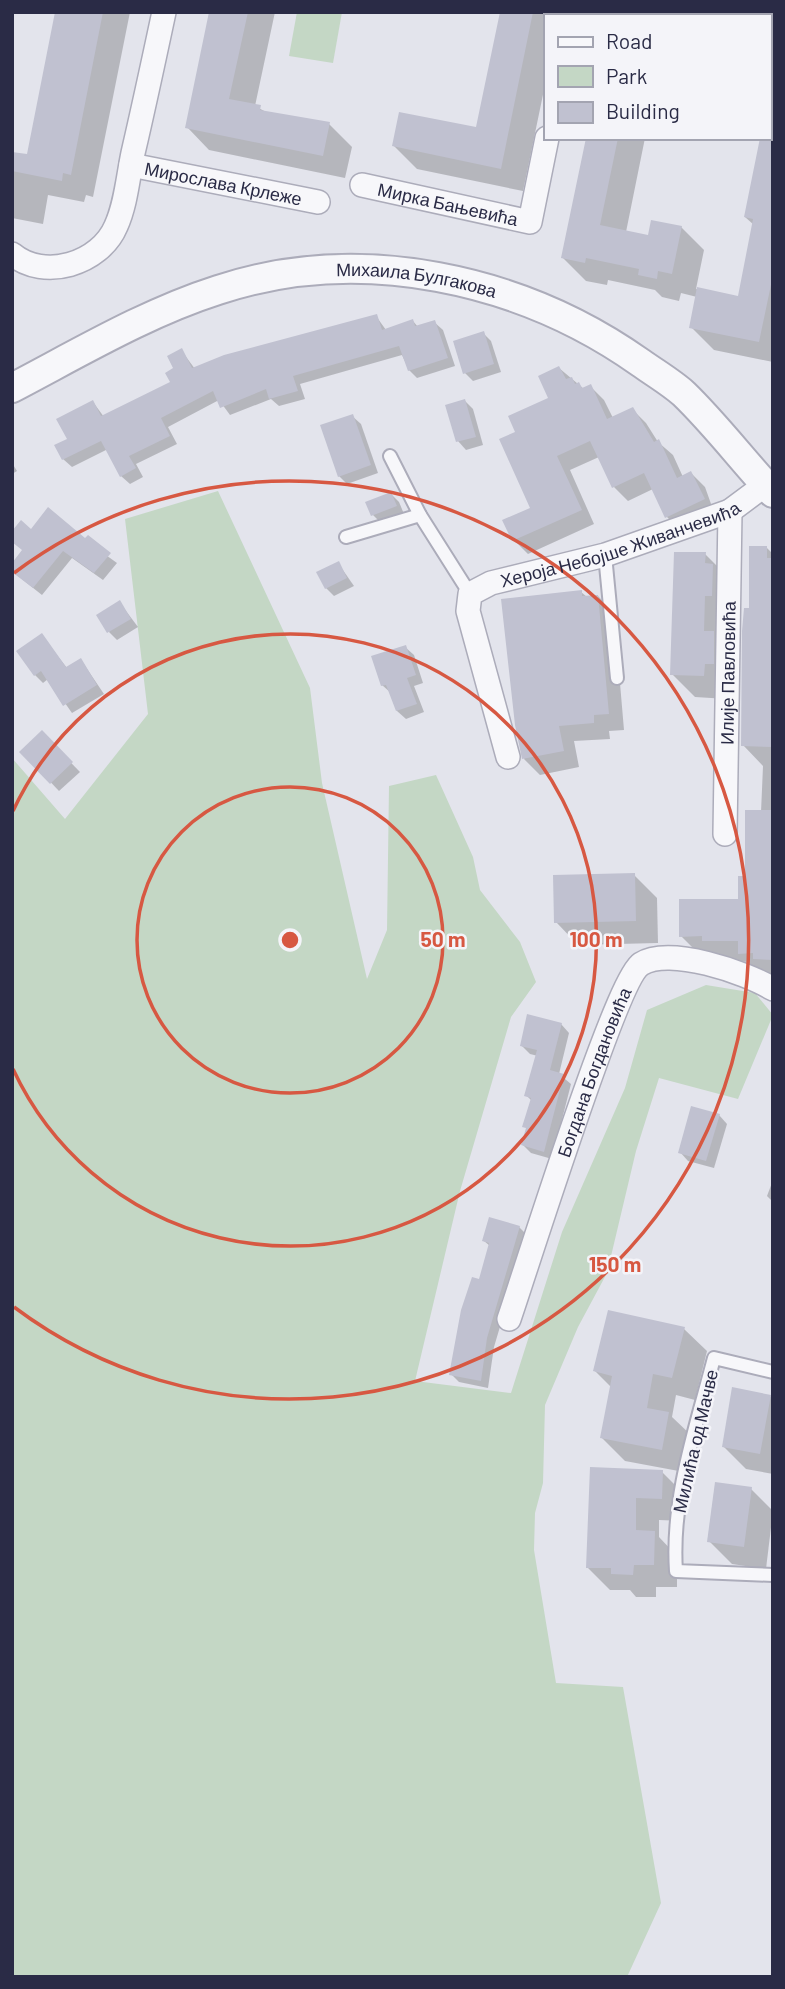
<svg xmlns="http://www.w3.org/2000/svg" width="785" height="1989" font-family="Barlow,sans-serif">
  <style>
    .green { fill: #c4d7c5 }
    .shadow { fill: #0003 }
    .building { fill: #c0c1d0 }
    .lines { fill: none; stroke-linecap: round; stroke-linejoin: round }
    .service-casing { stroke: #acacba; stroke-width: 16 }
    .minor-casing { stroke: #acacba; stroke-width: 26 }
    .tertiary-casing { stroke: #acacba; stroke-width: 32 }
    .service { stroke: #f7f7fa; stroke-width: 12 }
    .minor { stroke: #f7f7fa; stroke-width: 23 }
    .tertiary { stroke: #f7f7fa; stroke-width: 28 }
    .ring { fill: none; stroke: #d75842; stroke-width: 3.5 }
    .labels { text-anchor: middle; dominant-baseline: central; stroke-width: 5; stroke-linejoin: round; paint-order: stroke }
    .street-label { font-size: 18px; fill: #2a2b46; stroke: #f4f4f9 }
    .centre { fill: #d75842; stroke: #f4f4f9; stroke-width: 3.5 }
    .ring-label { font-size: 21px; text-anchor: middle; font-weight: bold; fill: #d75842; stroke: #f4f4f9; stroke-width: 5; stroke-linejoin: round; paint-order: stroke }
  </style>
  <rect width="100%" height="100%" fill="#e3e4ec"/>
  <g class="green">
    <path d="M297 12H342L333 63 289 56Z"/>
    <path d="M218 491 310 688 322 783 367 979 387 930 389 786 436 775 473 857 480 890 520 942 536 982 511 1017 460 1191 415 1381 511 1393 562 1232 625 1088 647 1010 706 985 755 993 773 1015 738 1099 659 1078 636 1151 607 1273 578 1327 545 1405 543 1483 535 1513 534 1550 556 1683 623 1687 661 1903 627 1977H12V758L65 819 148 714 125 519Z"/>
  </g>
  <g class="shadow">
    <path d="M57 12H130L93 197 86 195 84 202 48 195 43 224 12 218V153L28 156Z"/>
    <path d="M211 12H275L255 106 266 112 329 124 352 147 345 178 209 150 187 127Z"/>
    <path d="M502 12H560V16H545V85L523 191 417 169 394 146 477 129Z"/>
    <path d="M614 12H672L671 16H613Z"/>
    <path d="M758 12H773V21L769 16Z"/>
    <path d="M773 46V362L714 350 691 327 697 297 681 293 679 301 662 297 655 290 608 280 607 285 586 281 563 258 588 138H645L626 232 649 237 681 227 704 250 696 289 739 298 754 225 745 217 769 138V64Z"/>
    <path d="M376 316 386 330 413 321 418 327 434 322 443 330 455 366 417 378 409 370 402 355 300 384 305 399 279 406 271 399 230 415 219 400 168 427 177 444 136 464 143 477 130 484 121 476 108 449 72 467 63 459 69 439 93 402 104 417 172 383 181 350 195 369Z"/>
    <path d="M483 333 491 341 501 372 473 381 465 373Z"/>
    <path d="M559 368 584 389 590 386 604 400 613 418 632 409 646 423 658 442 673 455 683 477 691 473 705 487 715 515 681 531 667 517 653 489 628 501 614 487 599 457 570 470 594 524 528 554 514 540 532 508 517 433 551 398Z"/>
    <path d="M465 401 473 409 483 445 466 450 458 441Z"/>
    <path d="M352 416 361 424 378 473 347 484 339 476Z"/>
    <path d="M12 463 17 471 12 474Z"/>
    <path d="M391 494 399 502 404 514 381 523 373 515Z"/>
    <path d="M31 531 85 540 117 563 103 580 72 558 42 595 18 576Z"/>
    <path d="M766 547 773 554V976L761 975 748 962 703 958 681 936 740 900 761 812 763 766 743 745 750 610Z"/>
    <path d="M705 554 728 577 727 699 695 697 672 674Z"/>
    <path d="M338 563 354 586 334 596 326 588Z"/>
    <path d="M581 592 587 597 598 596 614 613 624 730 609 731 610 739 574 741 579 767 540 775 524 759Z"/>
    <path d="M120 603 138 627 117 640 109 632Z"/>
    <path d="M41 635 67 668 81 660 104 694 72 713 48 679 43 683 35 675Z"/>
    <path d="M405 647 414 655 423 683 414 686 424 712 406 719 397 711 391 693 382 685Z"/>
    <path d="M42 733 80 772 59 791 22 752Z"/>
    <path d="M634 875 657 898 658 943 578 945 556 922Z"/>
    <path d="M561 1024 569 1033 559 1074 571 1084 552 1159 531 1153 523 1145 532 1101 526 1095 538 1056 530 1054 522 1046Z"/>
    <path d="M719 1115 727 1124 714 1168 688 1161 680 1152Z"/>
    <path d="M773 1180V1202L767 1196Z"/>
    <path d="M519 1227 527 1235 494 1347 488 1388 459 1382 451 1374 490 1246 484 1241Z"/>
    <path d="M684 1329 707 1351 695 1400 676 1395 672 1417 692 1436 684 1472 625 1461 602 1438 612 1388 595 1371Z"/>
    <path d="M770 1396 773 1399V1474L746 1469 723 1446Z"/>
    <path d="M592 1469 662 1472 685 1495 684 1521 659 1520V1537L677 1556V1587H656V1597H636L630 1590H610L587 1567Z"/>
    <path d="M751 1489 773 1511 766 1569 732 1564 709 1541Z"/>
  </g>
  <g class="building">
    <path d="M55 12H103L71 175 63 173 62 181 12 171V152L27 154Z"/>
    <path d="M209 12H248L229 99 261 105 260 110 330 122 323 156 185 128Z"/>
    <path d="M500 12H533L501 169 392 146 399 112 476 127Z"/>
    <path d="M769 111 773 112V275L759 342 689 328 697 287 738 296 753 219 744 217 760 138H769Z"/>
    <path d="M586 138H618L600 225 648 235 651 220 682 226 672 274 658 271 657 279 638 275 639 269 586 258 585 263 561 258Z"/>
    <path d="M377 314 382 330 413 319 415 326 435 320 448 358 408 371 399 346 293 376 298 391 269 399 266 389 220 408 213 391 161 418 170 436 129 456 136 468 120 477 101 441 62 460 54 445 67 439 56 419 93 400 101 416 170 382 165 373 173 368 167 356 182 348 192 368 224 355Z"/>
    <path d="M484 331 494 364 463 374 453 341Z"/>
    <path d="M559 366 566 379 572 377 575 384 579 382 582 388 591 384 607 419 633 407 654 442 659 439 677 478 691 471 705 499 665 518 644 473 612 488 590 441 557 456 582 510 512 541 502 520 530 508 499 439 515 432 508 416 548 398 538 376Z"/>
    <path d="M465 399 476 437 456 442 445 405Z"/>
    <path d="M353 414 371 465 338 477 320 425Z"/>
    <path d="M391 492 397 506 371 516 365 502Z"/>
    <path d="M48 507 85 538 88 535 111 553 94 573 63 551 33 588 12 572V563L22 550 12 542V531L21 520 31 529Z"/>
    <path d="M749 546H767V558H773V747L741 746 742 631 744 608H749Z"/>
    <path d="M674 552H706L705 563 713 564 712 596H705L704 631H714V664H705L704 676 670 675Z"/>
    <path d="M339 561 347 578 325 589 316 572Z"/>
    <path d="M582 590V596L598 595 609 714 594 715V723L559 726 564 751 522 759 515 725 501 599Z"/>
    <path d="M120 600 131 619 107 633 96 615Z"/>
    <path d="M42 633 66 667 81 658 97 685 63 706 41 671 34 676 16 651Z"/>
    <path d="M406 645 416 675 407 678 417 704 396 711 386 685 381 686 371 656Z"/>
    <path d="M42 730 73 762 50 784 19 752Z"/>
    <path d="M745 810H773V960L753 959V953L738 954V941H702V936L679 937V899H738V876H745Z"/>
    <path d="M635 873 636 921 554 923 553 875Z"/>
    <path d="M527 1014 562 1023 550 1070 564 1074 544 1152 521 1145 526 1128 522 1127 531 1098 524 1096 537 1050 520 1046Z"/>
    <path d="M691 1106 720 1114 706 1161 678 1153Z"/>
    <path d="M489 1217 520 1226 487 1338 481 1381 449 1375 461 1310 472 1277 479 1279 489 1243 482 1241Z"/>
    <path d="M608 1310 685 1327 672 1378 653 1374 647 1408 669 1412 662 1450 600 1438 612 1376 593 1371Z"/>
    <path d="M732 1387 771 1395 760 1454 722 1447Z"/>
    <path d="M590 1467 663 1470 662 1499 636 1498V1530L655 1531 654 1565H634L633 1575 611 1574V1568H586Z"/>
    <path d="M715 1482 752 1487 744 1547 707 1542Z"/>
  </g>
  <g class="lines">
    <g class="service-casing">
      <g id="service">
        <path d="M390 456 420 515 470 594"/>
        <path d="M346 537 420 515"/>
        <path d="M605 555 617 678"/>
        <path d="M773 1372 714 1358C696 1427 671 1498 676 1571L773 1575"/>
      </g>
    </g>
    <g class="minor-casing">
      <g id="minor">
        <path d="M573 16 574 12"/>
        <path id="s1" d="M131 165 318 202"/>
        <path id="s2" d="M362 185 530 222 547 138"/>
        <path d="M12 254C44 281 100 264 116 226 126 204 128 177 133 153 144 106 154 59 164 12"/>
        <path id="s3" d="M508 757 468 611 470 594 491 583 605 555 730 511 765 485"/>
        <path id="s4" d="M725 834 730 511"/>
        <path id="s5" d="M509 1319C526 1270 616 980 641 964 669 946 745 972 773 989"/>
      </g>
    </g>
    <g class="tertiary-casing">
      <g id="tertiary">
        <path id="s6" d="M12 388C79 353 146 313 218 290 360 243 521 278 641 363 655 373 672 383 684 394 716 425 743 461 773 493"/>
      </g>
    </g>
    <use href="#service" class="service"/>
    <use href="#minor" class="minor"/>
    <use href="#tertiary" class="tertiary"/>
  </g>
  <g class="ring">
    <circle cx="290" cy="940" r="153"/>
    <path d="M13 811A306 306 0 1 1 13 1069"/>
    <path d="M14 573A459 459 0 1 1 14 1307"/>
  </g>
  <g class="labels">
    <g class="street-label">
      <text stroke="none"><textPath href="#s1" startOffset="94">Мирослава Крлеже</textPath></text>
      <text stroke="none"><textPath href="#s2" startOffset="88">Мирка Бањевића</textPath></text>
      <text stroke="none"><textPath href="#s6" startOffset="430">Михаила Булгакова</textPath></text>
      <text stroke="none"><textPath href="#s3" startOffset="327">Хероја Небојше Живанчевића</textPath></text>
      <text stroke="none"><textPath href="#s4" startOffset="161">Илије Павловића</textPath></text>
      <text stroke="none"><textPath href="#s5" startOffset="261">Богдана Богдановића</textPath></text>
      <text transform="translate(695 1441) rotate(-77)">Милића од Мачве</text>
    </g>
  </g>
  <circle cx="290" cy="940" r="10" class="centre"/>
  <g class="ring-label">
    <text x="443" y="947">50 m</text>
    <text x="596" y="947">100 m</text>
    <text x="615" y="1272">150 m</text>
  </g>
  <rect width="785" height="1989" fill="none" stroke="#2a2b46" stroke-width="28"/>
  <rect x="544" y="14" width="228" height="126" fill="#f4f4f9" stroke="#a3a4b1" stroke-width="2"/>
  <rect x="558" y="37" width="35" height="10" fill="#f7f7fa" stroke="#a3a4b1" stroke-width="2"/>
  <text x="606" y="49" font-size="21" fill="#2a2b46">Road</text>
  <rect x="558" y="66" width="35" height="21" fill="#c4d7c5" stroke="#a3a4b1" stroke-width="2"/>
  <text x="606" y="84" font-size="21" fill="#2a2b46">Park</text>
  <rect x="558" y="102" width="35" height="21" fill="#c0c1d0" stroke="#a3a4b1" stroke-width="2"/>
  <text x="606" y="119" font-size="21" fill="#2a2b46">Building</text>
</svg>
